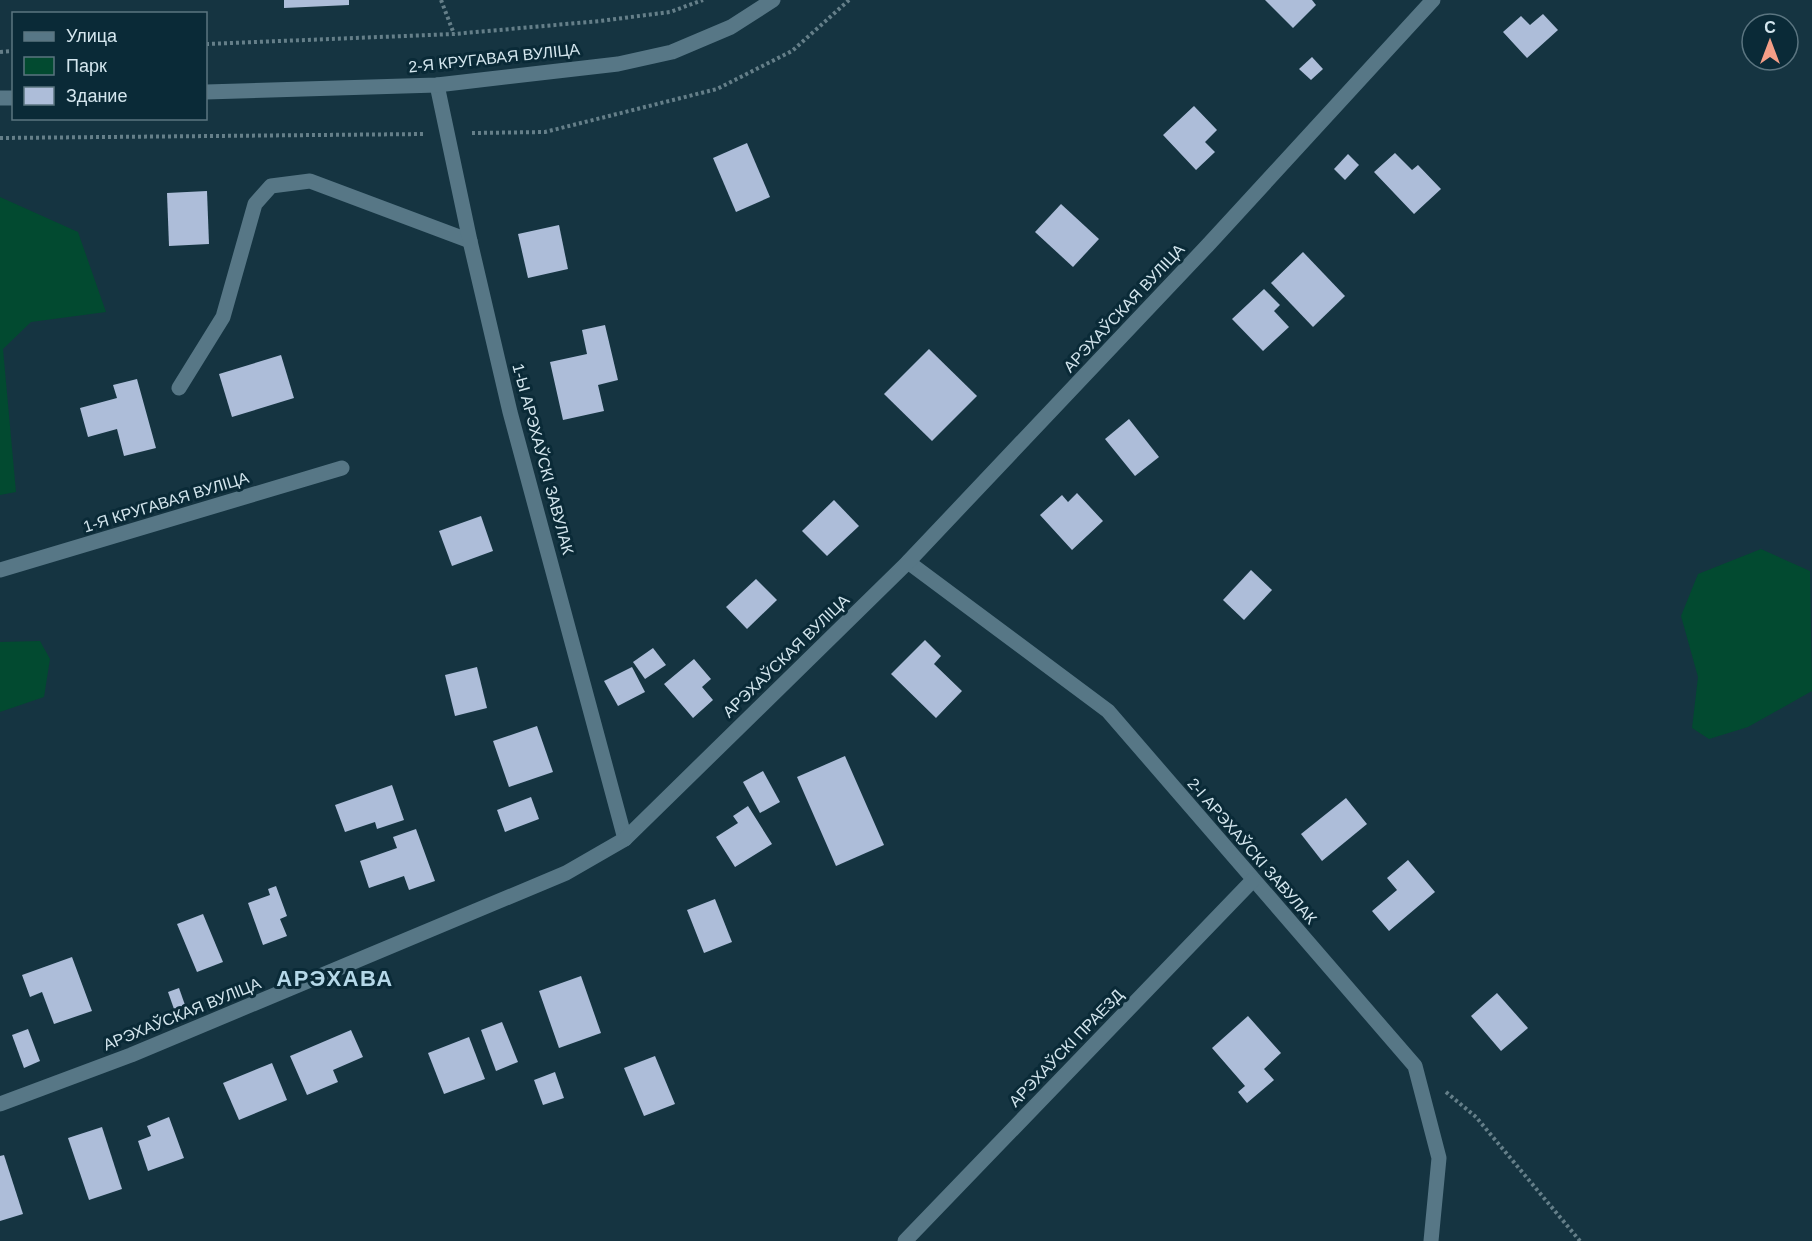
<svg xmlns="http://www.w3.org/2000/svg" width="1812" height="1241" font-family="Arial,sans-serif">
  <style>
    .green { fill: #024a30 }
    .building { fill: #adbdd9 }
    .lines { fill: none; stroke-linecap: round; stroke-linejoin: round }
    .path { stroke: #657f89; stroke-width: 4; stroke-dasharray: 3 3; stroke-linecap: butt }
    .service { stroke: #577786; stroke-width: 15 }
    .minor { stroke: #577786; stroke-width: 15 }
    .labels { text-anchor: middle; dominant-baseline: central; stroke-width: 6; stroke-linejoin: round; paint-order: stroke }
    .street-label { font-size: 16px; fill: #d4e6ee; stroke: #0a2a37 }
    .district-label { font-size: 22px; font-weight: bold; letter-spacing: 1.5px; fill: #b5d8e8; stroke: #0a2a37 }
  </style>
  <rect width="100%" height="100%" fill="#153441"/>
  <g class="green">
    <path d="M0 197 78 232 106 312 31 322 3 349 16 492 0 495Z"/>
    <path d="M1761 549 1810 571 1812 691 1748 727 1709 739 1692 728 1698 677 1681 616 1698 574Z"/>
    <path d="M40 641 50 659 44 697 0 712V642Z"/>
  </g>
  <g class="building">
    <path d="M284 0H349V5L284 8Z"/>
    <path d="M1265 0H1312L1316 5 1293 28Z"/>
    <path d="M1543 14 1558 30 1527 58 1503 32 1521 16 1530 25Z"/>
    <path d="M1312 57 1323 69 1311 80 1299 69Z"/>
    <path d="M1194 106 1217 130 1205 142 1215 152 1196 170 1163 135Z"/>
    <path d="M747 143 770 197 736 212 713 158Z"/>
    <path d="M1395 153 1412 170 1418 165 1441 189 1414 214 1374 172Z"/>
    <path d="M1348 154 1359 165 1345 180 1334 169Z"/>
    <path d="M207 191 209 244 169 246 167 193Z"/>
    <path d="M1061 204 1099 239 1073 267 1035 232Z"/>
    <path d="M559 225 568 269 528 278 518 234Z"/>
    <path d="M1303 252 1345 296 1313 327 1271 283Z"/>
    <path d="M1264 289 1280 305 1274 311 1289 327 1263 351 1232 319Z"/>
    <path d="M605 325 618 380 598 385 604 411 563 420 550 362 587 354 582 330Z"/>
    <path d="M929 349 977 396 932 441 884 394Z"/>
    <path d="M281 355 294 398 232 417 219 374Z"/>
    <path d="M137 379 156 448 124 456 117 429 88 437 80 408 117 398 113 385Z"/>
    <path d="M1129 419 1159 457 1135 476 1105 439Z"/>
    <path d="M1077 493 1103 521 1072 550 1040 515 1062 495 1068 502Z"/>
    <path d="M834 500 859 526 827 556 802 531Z"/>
    <path d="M481 516 493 551 452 566 439 531Z"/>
    <path d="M1251 570 1272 590 1244 620 1223 600Z"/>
    <path d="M756 579 777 600 747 629 726 607Z"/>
    <path d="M925 640 941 656 934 664 962 691 936 718 891 674Z"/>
    <path d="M653 648 666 665 645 679 633 662Z"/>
    <path d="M694 659 711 679 702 687 713 700 693 718 664 684Z"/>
    <path d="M477 667 487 708 455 716 445 675Z"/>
    <path d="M632 667 645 692 618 706 604 681Z"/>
    <path d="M537 726 553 772 509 787 493 741Z"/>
    <path d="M845 756 884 845 836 866 797 777Z"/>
    <path d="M763 771 780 802 760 813 743 782Z"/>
    <path d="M392 785 404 820 377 829 375 822 345 832 335 805Z"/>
    <path d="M531 797 539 819 505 832 497 810Z"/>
    <path d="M1346 798 1367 824 1322 861 1301 834Z"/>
    <path d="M748 806 772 844 735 867 716 837 738 823 733 816Z"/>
    <path d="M416 829 435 881 409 890 404 876 369 888 360 861 397 848 393 837Z"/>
    <path d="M1408 860 1435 892 1389 931 1372 911 1397 890 1387 878Z"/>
    <path d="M276 886 287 916 280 919 287 936 263 945 248 903 270 895 268 889Z"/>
    <path d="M715 899 732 942 704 953 687 910Z"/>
    <path d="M203 914 223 962 197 972 177 924Z"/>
    <path d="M72 957 92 1011 54 1024 42 992 30 997 22 975Z"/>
    <path d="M581 976 601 1033 559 1048 539 991Z"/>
    <path d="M179 988 185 1005 174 1009 168 992Z"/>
    <path d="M1497 993 1528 1028 1501 1051 1471 1016Z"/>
    <path d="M1248 1016 1281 1053 1264 1069 1274 1080 1247 1103 1238 1092 1245 1086 1212 1048Z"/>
    <path d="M502 1022 518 1062 496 1071 481 1030Z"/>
    <path d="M28 1029 40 1061 24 1068 12 1035Z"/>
    <path d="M351 1030 363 1057 333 1070 338 1082 307 1095 290 1056Z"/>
    <path d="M469 1037 485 1079 444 1094 428 1053Z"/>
    <path d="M655 1056 675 1104 644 1116 624 1068Z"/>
    <path d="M272 1063 287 1100 239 1120 223 1083Z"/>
    <path d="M555 1072 564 1098 543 1105 534 1080Z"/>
    <path d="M169 1117 184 1158 148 1171 138 1141 151 1136 147 1126Z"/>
    <path d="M102 1127 122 1189 89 1200 68 1138Z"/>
    <path d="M4 1155 23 1214 0 1221V1156Z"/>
  </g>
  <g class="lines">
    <g class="path">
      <path d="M441 0 454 34"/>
      <path d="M206 44 454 34 600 21 670 12 703 0"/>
      <path d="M0 52 14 51"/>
      <path d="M472 133 545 132 717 89 792 51 849 0"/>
      <path d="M0 138 425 134"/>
      <path d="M1446 1092 1476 1117 1580 1241"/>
    </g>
    <path class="service" d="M179 388 223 317 255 204 271 186 310 181 470 241"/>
    <g class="minor">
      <path d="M437 85 470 241 510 412 625 839"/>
      <path d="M206 92 437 85 618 64 672 52 731 27 773 0"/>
      <path d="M0 98H14"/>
      <path d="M908 562 1108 711 1415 1066 1439 1158 1431 1241"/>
      <path d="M0 570 342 468"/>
      <path d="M0 1104 131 1055 566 873 625 839 908 562 1208 245 1433 0"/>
      <path d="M905 1241 1253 880"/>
    </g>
  </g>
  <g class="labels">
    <g class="street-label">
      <text transform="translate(494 58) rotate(-6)">2-Я КРУГАВАЯ ВУЛІЦА</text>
      <text transform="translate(1124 308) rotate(-47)">АРЭХАЎСКАЯ ВУЛІЦА</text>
      <text transform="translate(543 459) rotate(75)">1-Ы АРЭХАЎСКІ ЗАВУЛАК</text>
      <text transform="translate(166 502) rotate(-17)">1-Я КРУГАВАЯ ВУЛІЦА</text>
      <text transform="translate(786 656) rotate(-44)">АРЭХАЎСКАЯ ВУЛІЦА</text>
      <text transform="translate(1252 851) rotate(49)">2-І АРЭХАЎСКІ ЗАВУЛАК</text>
      <text transform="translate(182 1014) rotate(-22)">АРЭХАЎСКАЯ ВУЛІЦА</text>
      <text transform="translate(1066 1048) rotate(-46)">АРЭХАЎСКІ ПРАЕЗД</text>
    </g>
    <g class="district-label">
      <text x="335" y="978">АРЭХАВА</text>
    </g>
  </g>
  <rect x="12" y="12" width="195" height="108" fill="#0a2a37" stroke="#5b7580" stroke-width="1.5"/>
  <rect x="24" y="32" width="30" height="9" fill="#577786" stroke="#5b7580" stroke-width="1.5"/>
  <text x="66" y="42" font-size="18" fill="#d4e6ee">Улица</text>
  <rect x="24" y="57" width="30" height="18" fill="#024a30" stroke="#5b7580" stroke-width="1.5"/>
  <text x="66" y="72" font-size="18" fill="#d4e6ee">Парк</text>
  <rect x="24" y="87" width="30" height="18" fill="#adbdd9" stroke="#5b7580" stroke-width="1.5"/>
  <text x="66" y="102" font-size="18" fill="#d4e6ee">Здание</text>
  <g transform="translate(1770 42)"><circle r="28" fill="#0a2a37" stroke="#5b7580" stroke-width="1.5"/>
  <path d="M0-4.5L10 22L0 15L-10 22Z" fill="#f49e87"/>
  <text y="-9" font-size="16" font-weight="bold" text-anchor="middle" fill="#d4e6ee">С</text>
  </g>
</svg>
